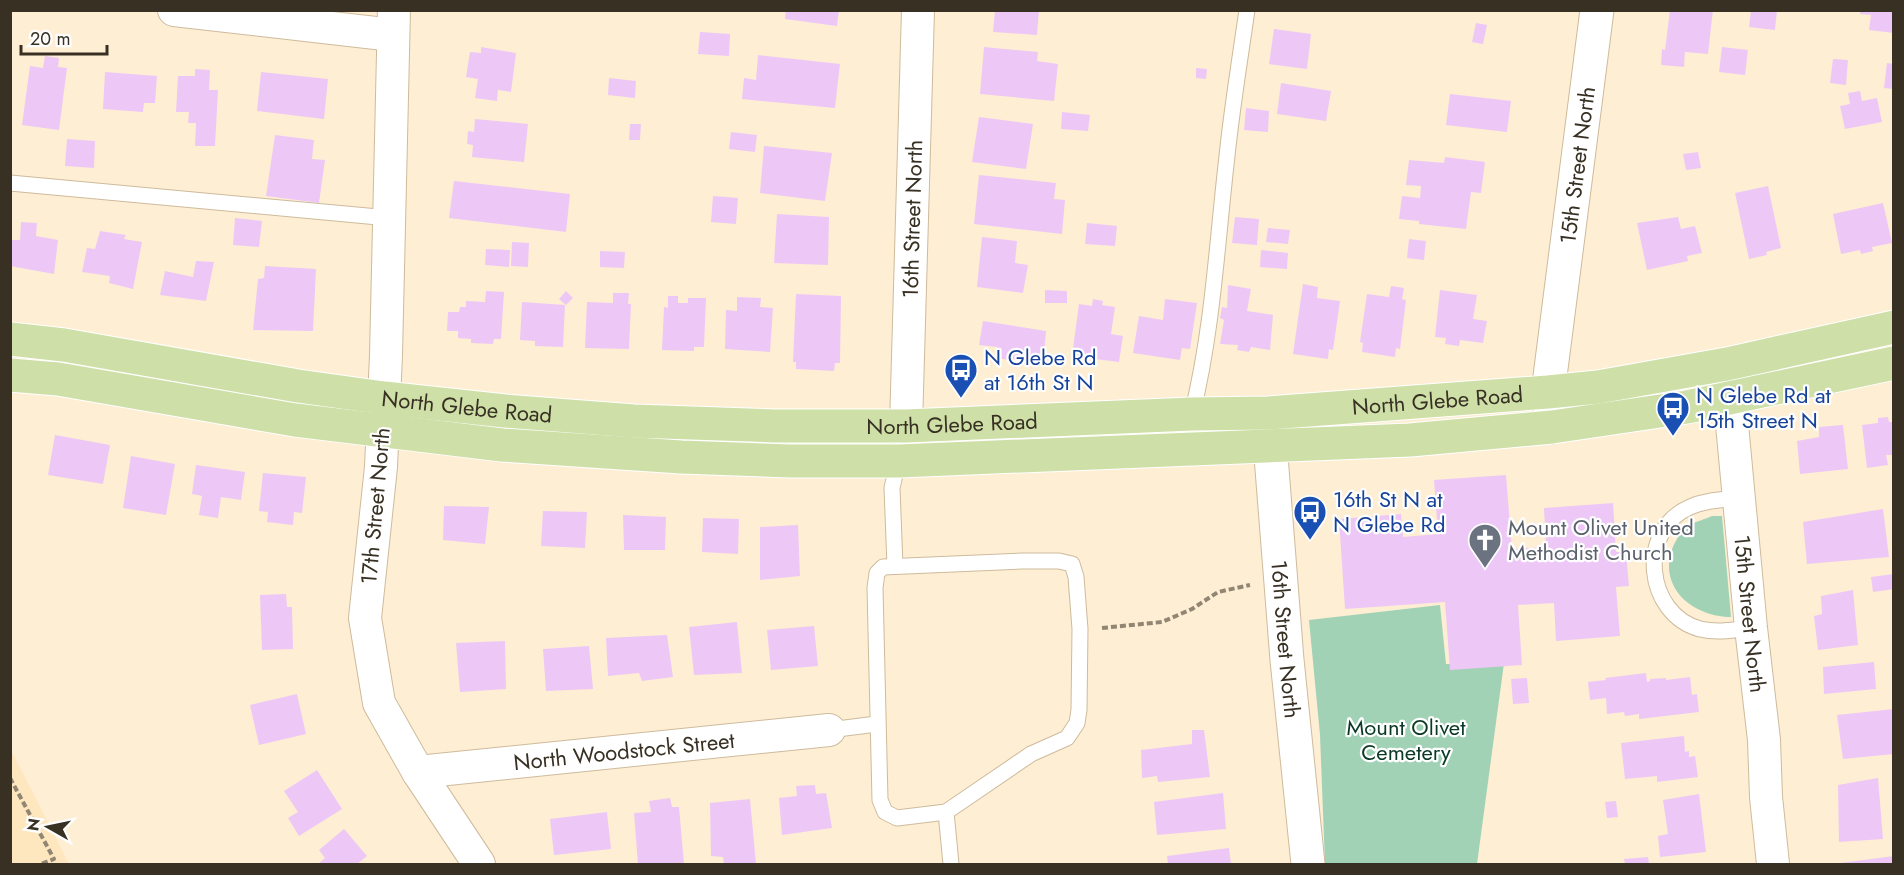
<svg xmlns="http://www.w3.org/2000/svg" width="1904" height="875" font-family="Jost,sans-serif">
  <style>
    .built { fill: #fee6be }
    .green { fill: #a1d2b6 }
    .building { fill: #edc8f6 }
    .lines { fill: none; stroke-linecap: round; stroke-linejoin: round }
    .service-casing { stroke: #cebb9c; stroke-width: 17 }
    .minor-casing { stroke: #cebb9c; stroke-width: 34 }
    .tertiary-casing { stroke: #cebb9c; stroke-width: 35 }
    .primary-casing { stroke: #fff; stroke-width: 35 }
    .path { stroke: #918673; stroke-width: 4; stroke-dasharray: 6 3; stroke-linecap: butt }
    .service { stroke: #fff; stroke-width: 15 }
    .minor { stroke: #fff; stroke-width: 32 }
    .tertiary { stroke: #fff; stroke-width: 33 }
    .primary { stroke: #cfdfa8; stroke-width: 33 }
    .labels { text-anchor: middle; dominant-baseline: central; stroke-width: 4.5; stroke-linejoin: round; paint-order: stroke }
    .street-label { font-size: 22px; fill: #373023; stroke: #fefefe }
    .transit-label { font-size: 22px; fill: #164399; stroke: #fefefe; text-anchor: start }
    .worship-label { font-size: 22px; fill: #5b616d; stroke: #fefefe; text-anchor: start }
    .park-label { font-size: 22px; fill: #093924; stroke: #fefefe }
  </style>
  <rect width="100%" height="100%" fill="#feeed4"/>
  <path class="built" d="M11 750 69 864H11Z"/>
  <g class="green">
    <path d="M1712 516H1722L1731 617C1696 617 1660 591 1671 552 1674 543 1679 534 1686 528 1693 522 1703 520 1712 516Z"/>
    <path d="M1440 605 1446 664 1504 663 1477 864H1325L1320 735 1309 620Z"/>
  </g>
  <g class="building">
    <path d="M786 10H839L837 26 785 19Z"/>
    <path d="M995 10H1039L1037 35 993 32Z"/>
    <path d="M1670 10H1713L1708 54 1685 52 1684 67 1661 65 1662 49 1665 50Z"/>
    <path d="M1751 10H1777L1775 30 1749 27Z"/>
    <path d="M1861 10H1894V33L1869 30 1871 15 1860 14Z"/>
    <path d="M1476 23 1487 25 1483 44 1472 42Z"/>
    <path d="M1274 29 1311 34 1307 69 1269 64Z"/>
    <path d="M700 32 730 34 729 56 698 54Z"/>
    <path d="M481 47 516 53 511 92 498 90 497 101 475 98 478 79 466 77 470 52 481 53Z"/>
    <path d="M984 47 1038 52 1037 61 1058 64 1054 101 980 94Z"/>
    <path d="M1722 47 1748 50 1745 75 1719 72Z"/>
    <path d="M758 55 840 64 835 108 742 99 744 78 756 80Z"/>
    <path d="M45 56 59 58 58 67 67 68 59 130 22 125 30 66 43 68Z"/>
    <path d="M1833 59 1848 60 1846 85 1830 83Z"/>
    <path d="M1887 63 1894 64V89L1884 88Z"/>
    <path d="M1196 68 1207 69 1206 79 1196 78Z"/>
    <path d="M195 69 210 70 209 90H218L215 146H195L196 123H188L189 112H176L178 76H195Z"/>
    <path d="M105 72 157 76 155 103H144L143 112 103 109Z"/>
    <path d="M261 72 328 79 324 119 257 111Z"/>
    <path d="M609 78 636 81 635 98 608 95Z"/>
    <path d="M1281 83 1331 91 1326 121 1277 114Z"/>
    <path d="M1860 91 1862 101 1877 98 1882 122 1845 129 1840 106 1850 104 1848 93Z"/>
    <path d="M1450 94 1511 101 1507 132 1446 125Z"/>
    <path d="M1246 108 1269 111 1268 132 1244 130Z"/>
    <path d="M1062 112 1090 115 1088 131 1061 129Z"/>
    <path d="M979 117 1033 124 1026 169 972 162Z"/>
    <path d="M475 119 528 124 524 162 472 157 473 145 467 144 468 131 474 132Z"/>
    <path d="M630 124H641L640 140H629Z"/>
    <path d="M731 132 757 135 755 152 729 149Z"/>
    <path d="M275 135 314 140 312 159 325 160 319 203 266 196Z"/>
    <path d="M67 139 95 141 94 168 65 166Z"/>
    <path d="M764 146 832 153 825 201 760 193Z"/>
    <path d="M1698 152 1701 168 1686 170 1683 154Z"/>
    <path d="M1445 157 1485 162 1481 193 1471 192 1466 229 1419 224V221L1399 219 1402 196 1420 198 1421 186 1406 185 1409 160 1444 163Z"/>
    <path d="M979 175 1056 183 1054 199 1065 200 1062 234 974 224Z"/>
    <path d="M454 181 570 194 566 232 449 218Z"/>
    <path d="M1768 186 1781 248 1766 252 1767 255 1749 259 1735 193Z"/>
    <path d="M713 196 738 198 736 224 711 222Z"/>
    <path d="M1883 203 1892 243 1872 247 1873 251 1861 254 1860 250 1841 254 1833 214Z"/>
    <path d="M777 214 829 217 828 265 774 263Z"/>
    <path d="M1235 217 1259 219 1257 245 1232 243Z"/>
    <path d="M1678 217 1681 229 1695 226 1702 253 1687 256 1688 261 1647 270 1637 223Z"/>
    <path d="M235 218 262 221 259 247 233 245Z"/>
    <path d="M21 222 37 223 36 236 58 240 54 274 10 266V240H20Z"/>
    <path d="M1087 223 1117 226 1115 246 1085 244Z"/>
    <path d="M1268 228 1290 230 1288 244 1266 242Z"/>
    <path d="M100 231 126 235 124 239 142 242 133 289 109 283 110 276 82 272 87 248 95 249Z"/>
    <path d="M982 237 1017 241 1015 263 1028 265 1023 293 977 287Z"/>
    <path d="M1409 239 1426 241 1424 260 1407 258Z"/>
    <path d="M512 242 529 243 528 267 511 266Z"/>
    <path d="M486 249 510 250 509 267 485 265Z"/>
    <path d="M1261 250 1288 253 1287 269 1260 267Z"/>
    <path d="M600 251 625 252 624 268 600 267Z"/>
    <path d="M196 261 214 262 206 301 160 295 165 271 193 277Z"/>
    <path d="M265 266 316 269 313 331 253 330 258 279 264 278Z"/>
    <path d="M1303 284 1318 287 1317 298 1340 301 1333 350 1329 349 1328 359 1293 354Z"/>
    <path d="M1228 285 1251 289 1247 311 1273 315 1270 350 1251 347 1249 352 1237 350 1238 345 1220 344 1224 320 1220 318 1222 307 1227 308Z"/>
    <path d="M1391 286 1404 288 1402 299 1406 300 1400 349 1396 348 1395 357 1362 352 1363 343 1360 342 1367 294 1389 297Z"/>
    <path d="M1045 290 1067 291V303H1045Z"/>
    <path d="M1440 290 1477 295 1473 319 1487 321 1483 343 1460 340 1459 346 1445 344 1446 338 1435 337Z"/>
    <path d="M486 291 504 292 501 339H494L493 344 471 343V339L458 338V331H447L448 312H459L460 307H466V301L485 302Z"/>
    <path d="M566 291 573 298 566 305 559 299Z"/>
    <path d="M613 293H629L628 304H631L629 349 585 348 587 302 613 303Z"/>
    <path d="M796 294 841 296 840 363H835L834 371 796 369V362H793Z"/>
    <path d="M668 296H678V303H688V298H706L704 347H694V351L662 350 664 307 668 308Z"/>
    <path d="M737 297 761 298 760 307 773 308 770 352 725 349 726 310 737 311Z"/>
    <path d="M1093 299 1103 301 1102 305 1115 307 1111 334 1123 336 1119 362 1072 356 1079 304 1092 306Z"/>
    <path d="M1165 299 1197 303 1190 349 1182 348 1180 360 1133 353 1139 316 1163 320Z"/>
    <path d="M522 302 565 305 563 347 535 346V341L520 340Z"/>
    <path d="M983 321 1046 331 1043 365 996 358 997 347 979 345Z"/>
    <path d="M1888 417 1889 422H1894V455H1886L1888 465 1867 468 1862 425 1878 423V418Z"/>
    <path d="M1843 425 1848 469 1800 474 1797 441 1819 437V427Z"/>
    <path d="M55 435 110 445 103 484 48 475Z"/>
    <path d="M131 456 175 464 166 515 123 508Z"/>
    <path d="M196 465 245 472 241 500 221 497 218 518 199 515 202 496 192 494Z"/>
    <path d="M263 473 306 477 302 513 294 512 293 525 267 522 268 512 259 511Z"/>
    <path d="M1506 475 1512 549 1546 547 1544 508 1613 503 1616 552H1626L1629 586 1616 587 1620 636 1556 641 1554 603 1518 605 1522 665 1450 670 1445 602 1345 609 1339 519 1401 514 1403 537 1438 534 1434 480Z"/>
    <path d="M444 506 489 507 485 544 443 540Z"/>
    <path d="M1883 509 1889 557 1807 564 1803 522Z"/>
    <path d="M543 511 587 512 585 548 541 546Z"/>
    <path d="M623 515 666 517 665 550H624Z"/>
    <path d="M703 518 739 519 738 554 702 552Z"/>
    <path d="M798 525 800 576 760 580V527Z"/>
    <path d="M1894 574V589L1873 592 1871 577Z"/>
    <path d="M1853 590 1858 645 1818 650 1814 616 1822 614 1821 596Z"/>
    <path d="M286 594 287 607H292L293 649 262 650 260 595Z"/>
    <path d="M737 622 742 673 694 675 689 627Z"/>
    <path d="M814 626 818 666 771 670 767 630Z"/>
    <path d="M667 635 673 677 642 681 639 673 608 676 606 638Z"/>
    <path d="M505 641 506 689 460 692 456 643Z"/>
    <path d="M589 646 593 689 546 691 543 649Z"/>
    <path d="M1874 662 1876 689 1824 694 1823 667Z"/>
    <path d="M1646 673 1647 682 1650 681V679L1666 678V680L1690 677 1692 695 1697 694 1699 712 1639 719V714L1625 716 1624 712 1607 714 1606 698 1590 700 1588 682 1606 680 1605 678Z"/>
    <path d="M1527 678 1529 703 1513 704 1511 679Z"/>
    <path d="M297 694 306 734 259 745 250 705Z"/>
    <path d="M1894 709V754L1843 759 1837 715Z"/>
    <path d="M1192 730H1204L1210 777 1158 782 1157 776 1142 778 1141 750 1192 744Z"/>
    <path d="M1684 736 1685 752 1689 751V757L1695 756 1698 777 1657 782V776L1625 779 1621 743Z"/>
    <path d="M317 770 342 809 299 836 288 818 298 812 284 791Z"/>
    <path d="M1878 778 1883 839 1839 842 1838 785Z"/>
    <path d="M815 785 816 794 826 793 832 828 782 835 779 798 797 796 796 786Z"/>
    <path d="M1223 793 1226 829 1157 835 1154 802Z"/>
    <path d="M1699 794 1706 852 1660 857 1658 836 1668 834 1663 800Z"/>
    <path d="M670 798 672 807H679L684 864H638L634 813 651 812 649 801Z"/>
    <path d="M750 799 756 864H724L723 857 711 856 710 803Z"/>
    <path d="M1616 801 1618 817 1607 818 1605 802Z"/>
    <path d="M607 812 611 849 554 855 550 819Z"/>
    <path d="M344 829 367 856 357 864H318L325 858 319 850Z"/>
    <path d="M1229 848 1231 864H1168L1167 856Z"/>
    <path d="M1894 856V864H1840V863Z"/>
    <path d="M1648 857 1649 864H1625L1624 859Z"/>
  </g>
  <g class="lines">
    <g class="service-casing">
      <g id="service">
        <path d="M10 183 389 218"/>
        <path d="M1192 414C1213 329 1217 242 1227 156 1232 107 1240 59 1247 10"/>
        <path d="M1740 498C1722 500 1706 500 1690 507 1637 530 1645 614 1700 629 1717 633 1734 630 1751 628"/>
        <path d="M1022 561H1059L1072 564 1076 577 1080 629 1079 710 1077 723 1067 738 1031 754 946 812 897 818 885 812 880 800 875 588 877 573 883 567Z"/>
        <path d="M895 566 892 488 906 426"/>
        <path d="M829 730 877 724"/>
        <path d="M946 812 951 864"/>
      </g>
    </g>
    <g class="minor-casing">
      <g id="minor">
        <path d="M174 10 393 35"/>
        <path d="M394 10 386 355 381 467 365 618 379 703 418 772 479 864"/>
        <path id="s1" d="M1727 371 1751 628 1764 740 1766 797 1773 864"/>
        <path id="s2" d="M906 426 918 10"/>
        <path id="s3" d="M418 772 829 730"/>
      </g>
    </g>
    <g class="tertiary-casing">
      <g id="tertiary">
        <path id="s4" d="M1268 418 1287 660 1308 864"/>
        <path id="s5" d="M1552 427 1548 392 1597 10"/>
      </g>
    </g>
    <g class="primary-casing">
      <g id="primary">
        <path id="s6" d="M10 339 64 345 298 386 384 398 505 411 634 421 775 426H906L1192 414 1268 413 1548 392 1598 387 1727 364 1894 327"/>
        <path d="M10 375 58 379 295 420 502 445 681 457 790 461H899L1410 440 1552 427 1687 407 1894 363"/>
      </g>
    </g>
    <g class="path">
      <path d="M1102 628 1162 622 1192 609 1218 592 1250 585"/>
      <path d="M10 778 54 859 41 864"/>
    </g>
    <use href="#service" class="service"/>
    <use href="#minor" class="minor"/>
    <use href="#tertiary" class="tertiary"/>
    <use href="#primary" class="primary"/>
  </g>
  <defs>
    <g id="bus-pin" transform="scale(1.725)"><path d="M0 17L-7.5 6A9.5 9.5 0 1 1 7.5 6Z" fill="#1a4fb4" stroke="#fefefe"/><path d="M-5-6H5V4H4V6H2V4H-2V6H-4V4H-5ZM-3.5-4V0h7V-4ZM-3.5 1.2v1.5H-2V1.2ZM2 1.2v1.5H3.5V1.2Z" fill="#fff"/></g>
    <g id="church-pin" transform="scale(1.725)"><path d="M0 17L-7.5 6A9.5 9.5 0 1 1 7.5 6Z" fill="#6b7280" stroke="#fefefe"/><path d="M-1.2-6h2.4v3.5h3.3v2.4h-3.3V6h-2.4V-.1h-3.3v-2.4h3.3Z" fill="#fff"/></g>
  </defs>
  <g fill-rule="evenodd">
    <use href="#bus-pin" x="961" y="370"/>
    <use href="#bus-pin" x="1673" y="408"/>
    <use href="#bus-pin" x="1310" y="512"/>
    <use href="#church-pin" x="1485" y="540"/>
  </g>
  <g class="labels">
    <g class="street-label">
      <text stroke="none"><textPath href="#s5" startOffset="264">15th Street North</textPath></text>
      <text stroke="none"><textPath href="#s2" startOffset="207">16th Street North</textPath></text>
      <text stroke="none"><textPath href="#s6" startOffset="1434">North Glebe Road</textPath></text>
      <text stroke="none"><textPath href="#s6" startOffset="462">North Glebe Road</textPath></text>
      <text stroke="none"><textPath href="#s6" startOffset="948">North Glebe Road</textPath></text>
      <text transform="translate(375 506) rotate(-85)">17th Street North</text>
      <text stroke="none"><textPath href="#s1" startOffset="244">15th Street North</textPath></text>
      <text stroke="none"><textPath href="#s4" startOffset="222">16th Street North</textPath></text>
      <text stroke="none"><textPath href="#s3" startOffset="207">North Woodstock Street</textPath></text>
    </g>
    <g class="transit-label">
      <text x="984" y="357">N Glebe Rd<tspan x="984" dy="25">at 16th St N</tspan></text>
      <text x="1696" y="395">N Glebe Rd at<tspan x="1696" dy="25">15th Street N</tspan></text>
      <text x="1333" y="499">16th St N at<tspan x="1333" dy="25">N Glebe Rd</tspan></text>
    </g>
    <g class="worship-label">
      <text x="1508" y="527">Mount Olivet United<tspan x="1508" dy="25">Methodist Church</tspan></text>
    </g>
    <g class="park-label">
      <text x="1406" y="727">Mount Olivet<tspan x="1406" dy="25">Cemetery</tspan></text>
    </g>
  </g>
  <rect width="1904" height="875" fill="none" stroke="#373023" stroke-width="24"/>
  <g transform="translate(48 827) rotate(279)" stroke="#fefefe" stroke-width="4.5" paint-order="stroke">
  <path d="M0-4.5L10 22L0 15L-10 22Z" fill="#373023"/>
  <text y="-9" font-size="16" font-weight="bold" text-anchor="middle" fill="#373023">N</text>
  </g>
  <path d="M21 45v9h86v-9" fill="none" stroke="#373023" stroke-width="3"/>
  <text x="30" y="45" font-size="18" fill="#373023" stroke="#fefefe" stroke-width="4.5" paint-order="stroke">20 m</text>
</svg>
